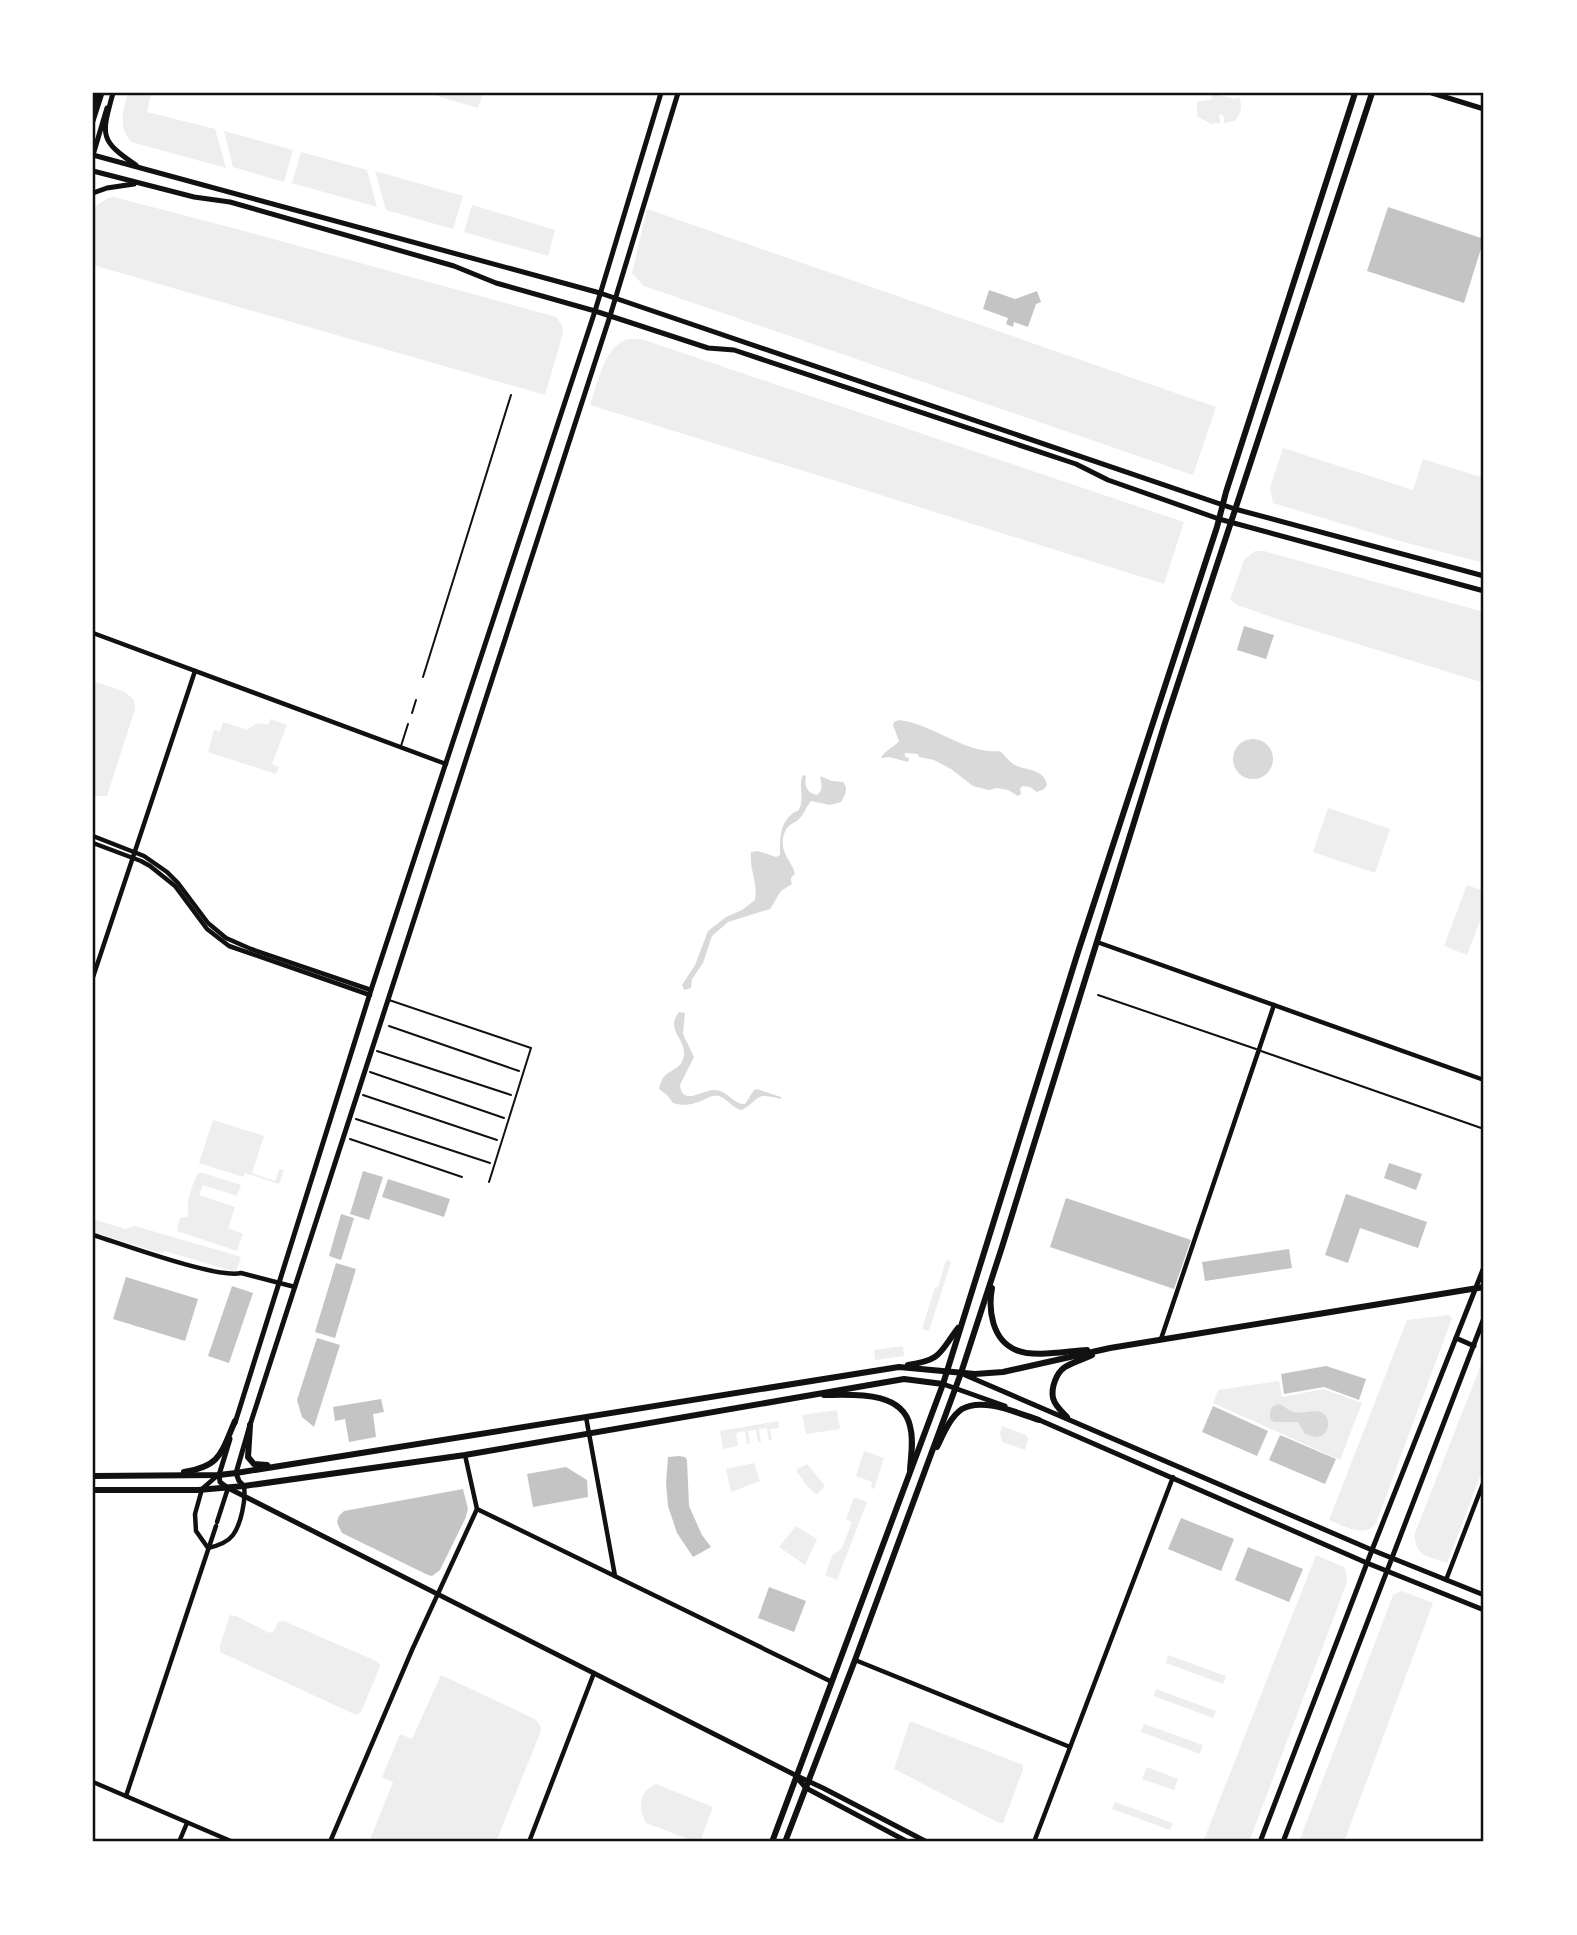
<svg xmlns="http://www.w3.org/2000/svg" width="1577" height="1935" font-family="'Archivo Narrow',sans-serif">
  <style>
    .green { fill: #eee }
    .water { fill: #d9d9d9 }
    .building { fill: #c4c4c4 }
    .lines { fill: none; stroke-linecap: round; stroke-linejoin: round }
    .path { stroke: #111; stroke-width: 2 }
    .service { stroke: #111; stroke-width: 2 }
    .minor { stroke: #111; stroke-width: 4.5 }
    .tertiary { stroke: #111; stroke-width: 5 }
    .secondary { stroke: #111; stroke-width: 5 }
    .primary { stroke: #111; stroke-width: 6 }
    .neatline { fill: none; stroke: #111; stroke-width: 2.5 }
  </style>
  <rect width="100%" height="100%" fill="#fff"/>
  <g class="green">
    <path d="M128 93H151L147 112 215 129 226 168 131 142C118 126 123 111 128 93Z"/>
    <path d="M427 93H483L478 108Z"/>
    <path d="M1211 93 1235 99 1239 97C1243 106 1241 115 1234 121L1224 123V116L1219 114 1220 123 1211 124 1197 116V102L1212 99Z"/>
    <path d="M224 131 293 150 284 182 233 167Z"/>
    <path d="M301 152 367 170 377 207 292 183Z"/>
    <path d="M375 171 463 196 453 229 386 210Z"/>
    <path d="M114 197 248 232 556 317 562 325 563 333 545 395 93 265V208L108 198Z"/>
    <path d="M472 205 555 230 548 256 464 232Z"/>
    <path d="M647 209 1216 407 1193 475 644 286 632 273Z"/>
    <path d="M628 339H641L1184 522 1164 584 817 475 590 405C598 383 603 347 628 339Z"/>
    <path d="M1283 448 1413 490 1423 459 1484 478V563L1396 540 1273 503 1270 488Z"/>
    <path d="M1255 551H1264L1484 612V683L1283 621 1240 606 1230 600 1244 560Z"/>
    <path d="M93 681 125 692 134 700 135 709 107 796H93Z"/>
    <path d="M270 719 287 725 272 764 279 767 276 774 208 752 214 730 220 732 223 722 247 730C256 723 258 722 268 725Z"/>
    <path d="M1328 808 1390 829 1375 873 1313 852Z"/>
    <path d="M1467 885 1484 891V910L1467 955 1444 946Z"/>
    <path d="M213 1120 264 1136 252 1173 275 1181 279 1169 284 1170 279 1184 245 1173 243 1177 199 1163Z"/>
    <path d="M198 1173H203L241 1185 237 1196 203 1185 199 1195 235 1207 228 1228 243 1234 237 1251 177 1231 180 1218 187 1217C189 1213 188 1209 188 1205 188 1195 194 1181 198 1173Z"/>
    <path d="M93 1219 125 1229 135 1226 241 1257 236 1272 165 1251 160 1253 93 1232Z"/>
    <path d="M946 1260 951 1262 929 1331 922 1329 935 1287H938Z"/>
    <path d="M1449 1315 1452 1318 1379 1515C1377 1519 1376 1523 1374 1526 1361 1537 1342 1525 1329 1520L1407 1320Z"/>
    <path d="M903 1346 904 1356 875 1360 874 1350Z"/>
    <path d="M1484 1357V1466L1447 1563C1428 1556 1414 1557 1415 1533Z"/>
    <path d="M1279 1381 1282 1397 1324 1389 1362 1403 1340 1460 1213 1403 1218 1390Z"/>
    <path d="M837 1410 840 1429 806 1434 802 1415Z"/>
    <path d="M778 1421 779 1428 770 1429 772 1440 769 1441 767 1428 759 1429 761 1442H758L756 1430 748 1431 750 1443 747 1444 745 1431 736 1433 738 1446 723 1449 720 1431Z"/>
    <path d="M1002 1426 1026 1435 1028 1439 1025 1450 1002 1442 1000 1434Z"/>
    <path d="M864 1451 884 1458 874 1489 871 1488 872 1482 856 1476Z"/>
    <path d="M754 1463 760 1481 731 1492 726 1469Z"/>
    <path d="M807 1464 825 1486 817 1495 807 1486 796 1470Z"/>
    <path d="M854 1497 867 1502 837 1580 825 1575 832 1556 842 1548 852 1522 846 1519Z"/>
    <path d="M796 1526 817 1539 805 1565 779 1547Z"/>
    <path d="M1316 1555 1344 1567 1346 1571 1347 1582 1249 1842H1203Z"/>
    <path d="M1402 1591 1433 1603 1344 1842H1299L1392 1598 1393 1595Z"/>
    <path d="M230 1615 236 1616 269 1633 274 1631 278 1622 284 1621 376 1661 380 1665 379 1669 361 1712 356 1715 220 1652V1645Z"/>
    <path d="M1168 1655 1226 1676 1223 1684 1166 1663Z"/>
    <path d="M441 1675 535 1719 540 1725 541 1731 496 1842H369L393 1782 382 1777 400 1734 412 1739Z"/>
    <path d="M1156 1689 1216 1711 1213 1718 1154 1696Z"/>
    <path d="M910 1721 1023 1765V1770L1003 1823H999L894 1769Z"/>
    <path d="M1144 1724 1203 1745 1200 1754 1141 1732Z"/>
    <path d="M1147 1767 1178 1779 1174 1790 1142 1779Z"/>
    <path d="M656 1784 713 1807 700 1842H696L646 1823C638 1808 638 1792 656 1784Z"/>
    <path d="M1115 1802 1173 1823 1170 1830 1112 1809Z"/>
  </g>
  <g class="water">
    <path d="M899 720C934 724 964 754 1000 751 1004 755 1009 761 1013 764 1026 771 1044 768 1047 785L1044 789 1037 792 1030 787 1023 786 1020 788 1021 794 1018 796 1008 790 997 788 989 790 973 786 951 769 934 760 919 757 918 754 905 753V757L909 758 908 762 889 757 881 758C885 750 893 748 899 741L893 725 894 722Z"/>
    <circle cx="1253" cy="759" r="20"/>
    <path d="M803 775 806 776C804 786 807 793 817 795 824 790 821 783 820 776L832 781 843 782C849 789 845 795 841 802L830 805 811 801C806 807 804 815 798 820 798 821 789 825 789 826 782 833 781 845 785 853 788 861 793 865 795 874 791 877 790 879 792 884L781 891 770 909 728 922 712 936 703 963 692 979 691 988 684 990 682 985 695 965 708 931 726 917 742 910 755 900C758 882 749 869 751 852L758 851 776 857 780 855C780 841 779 824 792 814 798 809 796 815 800 807 804 797 798 785 803 775Z"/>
    <path d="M679 1012 685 1013 683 1034 694 1057 680 1085C682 1106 701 1091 713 1090 727 1089 732 1104 745 1104L754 1090 757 1089 781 1097V1099C754 1092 762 1098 742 1110 731 1108 728 1098 718 1096 710 1095 707 1099 701 1101 692 1105 682 1106 673 1103L667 1095 659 1089C659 1087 662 1079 663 1078 670 1068 682 1071 684 1054 685 1038 665 1030 679 1012Z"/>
    <path d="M1278 1404C1284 1405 1287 1410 1293 1412 1304 1415 1324 1404 1328 1421 1329 1428 1326 1432 1322 1436L1315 1437 1305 1434 1298 1422H1274L1270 1419V1413L1272 1407Z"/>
  </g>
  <g class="building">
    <path d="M1388 207 1484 239 1464 303 1367 271Z"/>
    <path d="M989 290 1015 299 1037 291 1041 302 1036 304 1028 327 1014 322 1013 327 1006 324 1008 318 983 309Z"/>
    <path d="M1244 626 1274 635 1266 659 1237 650Z"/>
    <path d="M1389 1163 1422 1174 1416 1190 1384 1178Z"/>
    <path d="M363 1171 383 1177 369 1220 350 1214Z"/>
    <path d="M388 1179 450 1199 444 1217 382 1197Z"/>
    <path d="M1346 1194 1427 1222 1418 1248 1360 1228 1348 1263 1325 1255Z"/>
    <path d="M1066 1198 1191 1240 1174 1289 1050 1247Z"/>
    <path d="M341 1214 354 1218 341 1260 329 1256Z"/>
    <path d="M1289 1249 1292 1268 1205 1281 1202 1262Z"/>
    <path d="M336 1263 356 1269 335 1338 315 1332Z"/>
    <path d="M126 1277 198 1299 185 1341 113 1319Z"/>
    <path d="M232 1286 253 1293 229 1363 208 1356Z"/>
    <path d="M317 1338 340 1345 314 1427 302 1417 297 1400Z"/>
    <path d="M1326 1366 1366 1379 1359 1400 1324 1387 1284 1394 1281 1374Z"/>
    <path d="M381 1399 384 1412 373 1414 376 1437 349 1442 345 1419 335 1421 333 1407Z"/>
    <path d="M1213 1406 1268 1431 1257 1456 1202 1432Z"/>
    <path d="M1280 1435 1336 1459 1325 1484 1269 1460Z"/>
    <path d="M679 1456 685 1457 687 1460 689 1506 702 1535 711 1547 693 1557 677 1533 668 1506 666 1483 668 1457Z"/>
    <path d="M566 1467 587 1480 588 1497 533 1507 527 1474Z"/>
    <path d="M463 1489 468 1509 465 1519 440 1570 432 1576 428 1575 342 1533 339 1527 337 1522 339 1516 344 1511Z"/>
    <path d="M1181 1518 1234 1539 1221 1571 1168 1549Z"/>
    <path d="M1248 1547 1303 1569 1289 1602 1235 1580Z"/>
    <path d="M769 1587 806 1601 794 1632 758 1618Z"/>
  </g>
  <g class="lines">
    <g class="path">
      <path d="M389 1026 519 1071"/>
      <path d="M377 1051 511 1095"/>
      <path d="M370 1072 504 1118"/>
      <path d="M363 1095 497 1140"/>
      <path d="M356 1119 490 1163"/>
      <path d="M350 1139 462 1177"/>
    </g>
    <g class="service">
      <path d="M423 677 511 395"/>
      <path d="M412 713 416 700"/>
      <path d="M401 746 408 724"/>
      <path d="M1098 995 1256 1049"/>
      <path d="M389 1000 531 1048 489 1182"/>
      <path d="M1261 1051 1484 1129"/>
    </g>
    <g class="minor">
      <path d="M93 633 446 764"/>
      <path d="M93 836 144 856 167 872 178 883 208 923 226 938 251 949 371 990"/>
      <path d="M93 843 141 861 150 866 175 886 207 929 229 946 370 995"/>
      <path d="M1097 942 1484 1080"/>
      <path d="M93 977 195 671"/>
      <path d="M93 1235C122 1244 217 1279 241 1273L295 1287"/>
      <path d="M1161 1339 1274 1005"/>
      <path d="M586 1417 615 1576"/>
      <path d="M218 1475 202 1489 195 1514 196 1531 208 1548C217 1546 227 1543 233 1535 241 1524 246 1500 244 1486"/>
      <path d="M477 1509 832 1682"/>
      <path d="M217 1522 228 1488"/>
      <path d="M1446 1580 1484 1481"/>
      <path d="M855 1660 1070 1747"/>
      <path d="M93 1782 233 1842"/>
      <path d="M126 1796 216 1526"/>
      <path d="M179 1842 187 1823"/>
      <path d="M330 1842 412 1650 477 1509 465 1455"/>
      <path d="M529 1842 594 1673"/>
      <path d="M1034 1842 1173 1477"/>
    </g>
    <g class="tertiary">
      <path d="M1432 93 1484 109"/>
      <path d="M93 121 102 93"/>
      <path d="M93 155 107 108"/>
      <path d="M235 1423 371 990 595 311 661 93"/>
      <path d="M230 1439 219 1475 220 1482 228 1488 797 1776 823 1788 927 1842"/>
      <path d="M244 1486 239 1481 236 1473 250 1425 610 316 678 93"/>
      <path d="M798 1779 806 1788 908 1842"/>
    </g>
    <g class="secondary">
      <path d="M113 93C102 134 98 140 136 165"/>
      <path d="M93 106 98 93"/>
      <path d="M93 155 600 293 1235 509 1484 576"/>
      <path d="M93 171 194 197 230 202 454 266 496 283 595 311 708 348 734 350 1076 464 1108 480 1219 519 1484 591"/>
      <path d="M93 193 107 188 134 184"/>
      <path d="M1456 1338 1474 1346"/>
      <path d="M965 1375 1372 1550 1484 1595"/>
      <path d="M943 1384 1005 1406"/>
      <path d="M1037 1419 1367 1563 1484 1610"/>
      <path d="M1260 1842 1372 1550 1484 1267"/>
      <path d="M1283 1842 1484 1318"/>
    </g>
    <g class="primary">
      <path d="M992 1288C988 1310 992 1340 1016 1350 1034 1358 1067 1351 1087 1350"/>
      <path d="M908 1365C942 1360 939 1353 958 1328"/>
      <path d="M824 1395C852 1395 902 1390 910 1426 914 1440 911 1455 910 1470"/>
      <path d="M1067 1417C1062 1412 1055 1406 1053 1398 1051 1388 1056 1373 1065 1367 1073 1362 1084 1359 1092 1355"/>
      <path d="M250 1425 248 1457 254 1464 267 1465"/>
      <path d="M937 1447C943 1435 950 1417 962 1409 983 1397 1017 1413 1039 1420"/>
      <path d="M184 1472C221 1466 221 1453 235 1421"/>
      <path d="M93 1476 219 1475 236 1473 899 1367 975 1374 1003 1372 1110 1348 1484 1287"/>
      <path d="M93 1490H198L244 1486 465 1455 904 1379 943 1384"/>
      <path d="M772 1842 943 1384 1078 952 1217 527 1226 492 1355 93"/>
      <path d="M785 1842 855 1660 961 1373 1002 1247 1164 726 1372 93"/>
    </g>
  </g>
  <rect width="1577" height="1935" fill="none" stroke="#ffffff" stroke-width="189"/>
  <rect x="94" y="94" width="1388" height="1746" class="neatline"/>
</svg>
